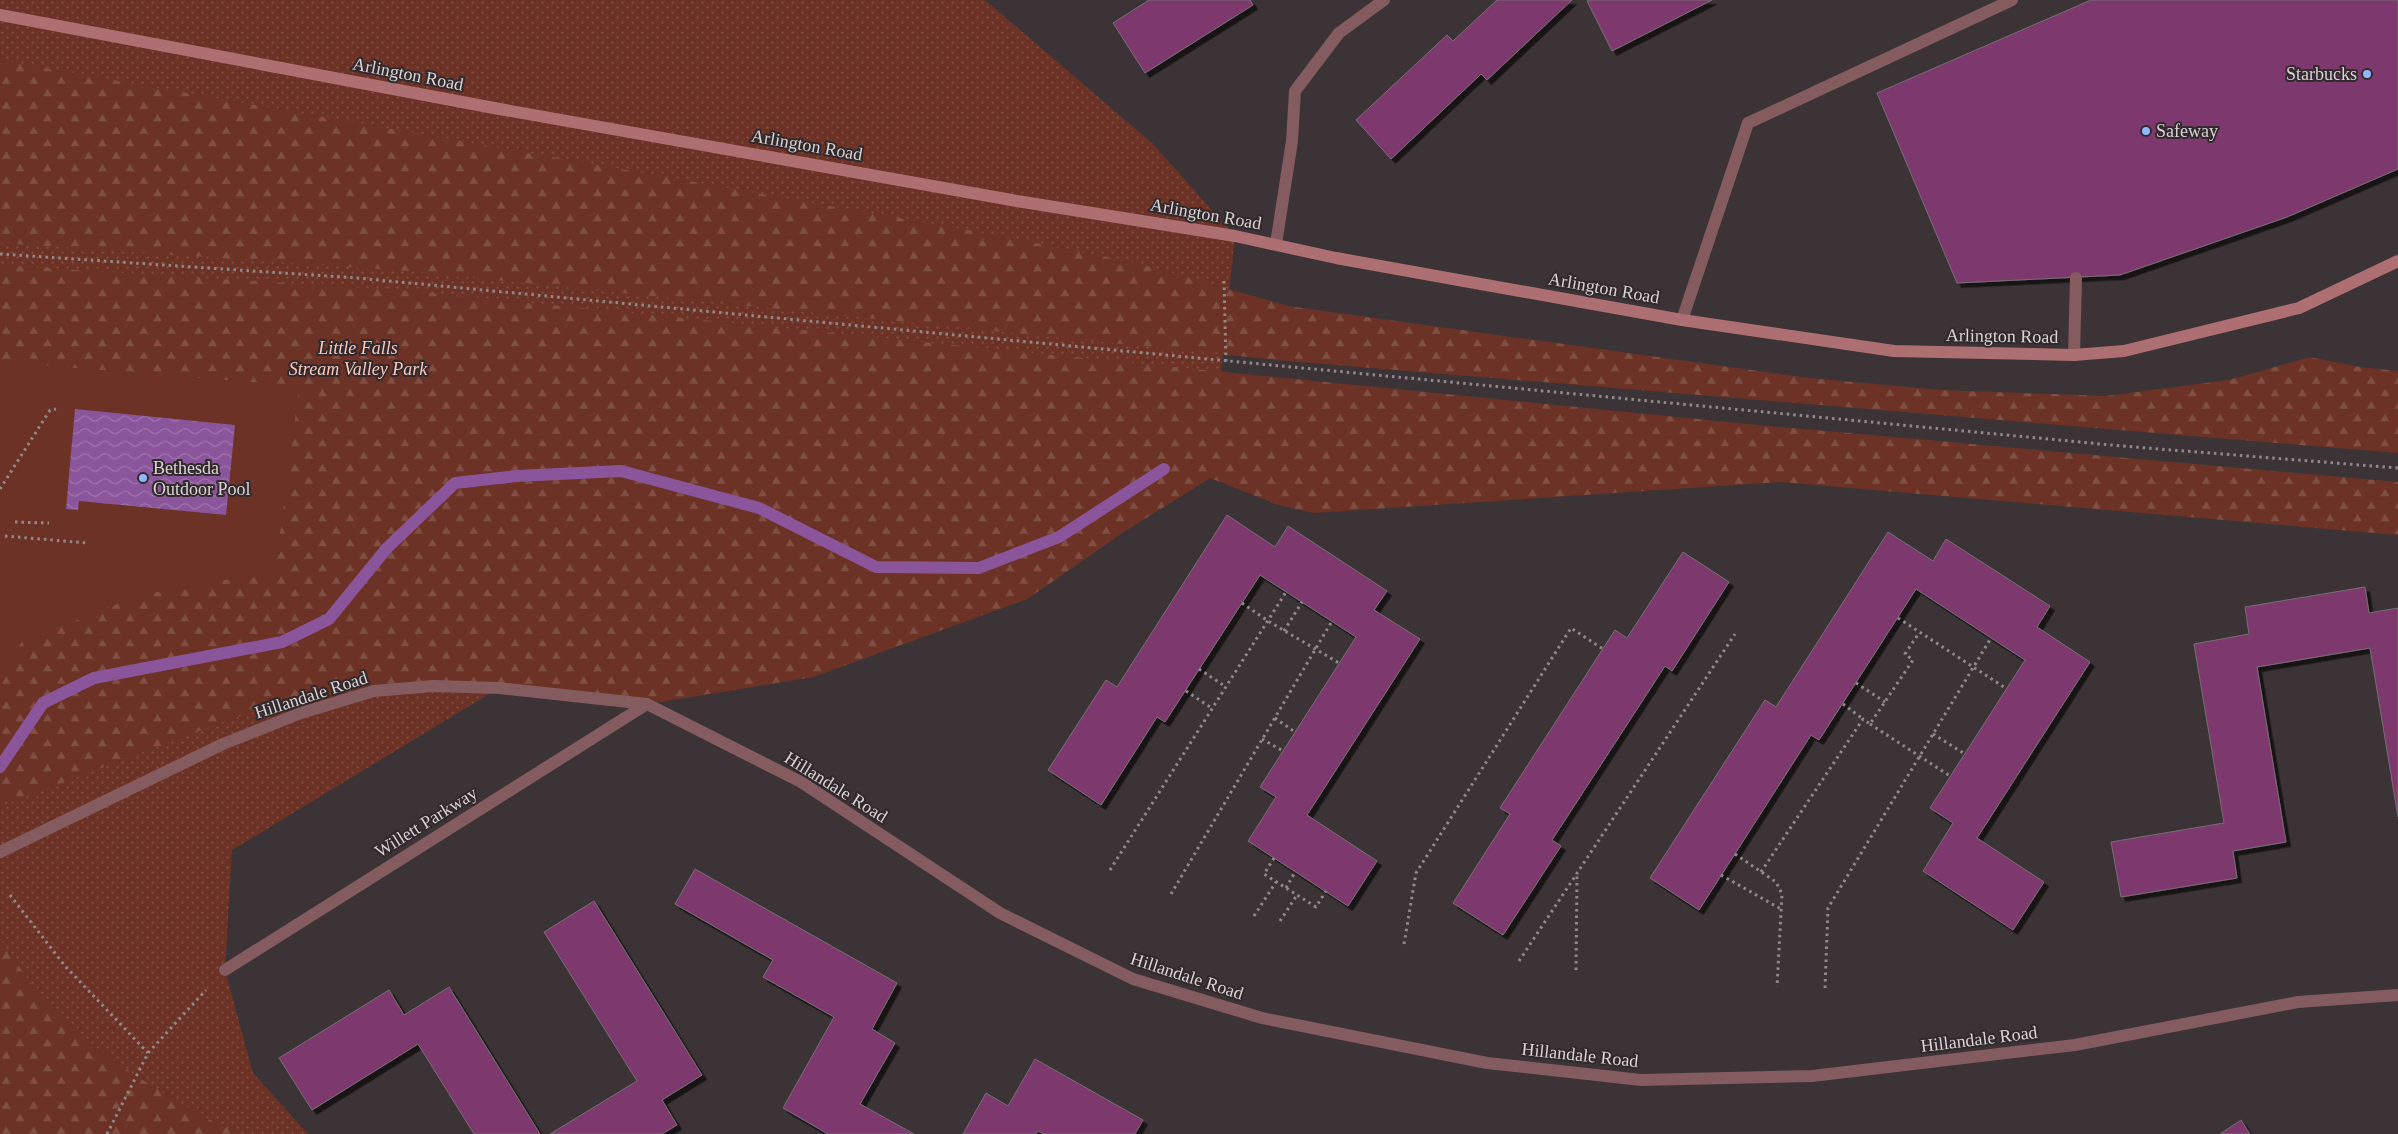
<svg xmlns="http://www.w3.org/2000/svg" width="2398" height="1134" font-family="'Times New Roman',serif">
  <style>
    .green { fill: url(#green-dots) }
    .forest { fill: url(#forest-firs) }
    .pitch { fill: #6c3225 }
    .water { fill: url(#water-waves) }
    .lines { fill: none; stroke-linecap: round; stroke-linejoin: round }
    .stream { stroke: #8a559b; stroke-width: 12 }
    .building { fill: #7d376e; stroke: #786f75; filter: url(#shadow) }
    .path { stroke: #918a8c; stroke-width: 3; stroke-dasharray: 2.5 4; stroke-linecap: butt }
    .service { stroke: #845b5e; stroke-width: 12 }
    .minor { stroke: #845b5e; stroke-width: 12 }
    .secondary { stroke: #ae6f73; stroke-width: 12 }
    .poi-dot { fill: #8fb8fd; stroke: #32292c; stroke-width: 2 }
    .labels { text-anchor: middle; dominant-baseline: central; stroke-width: 4; stroke-linejoin: round; paint-order: stroke }
    .street-label { font-size: 18px; fill: #dad4d6; stroke: #32292c }
    .poi-label { font-size: 18px; fill: #dad4d6; stroke: #32292c; text-anchor: start }
    .park-label { font-size: 18px; font-style: italic; fill: #fcc9bd; stroke: #32292c }
  </style>
  <defs>
    <pattern id="green-dots" width="8" height="8" patternUnits="userSpaceOnUse" patternTransform="scale(1.25)"><rect width="8" height="8" fill="#6c3225"/><path d="M2 2h.1M6 6h.1" fill="none" stroke="#804f44" stroke-width="1.8" stroke-linecap="round"/></pattern>
    <pattern id="forest-firs" width="22" height="20" patternUnits="userSpaceOnUse" patternTransform="scale(1.25)"><rect width="22" height="20" fill="#6c3225"/><path d="M5 1l3.5 6h-7zM16 11l3.5 6h-7z" fill="#804f44"/></pattern>
    <pattern id="water-waves" width="16" height="10" patternUnits="userSpaceOnUse" patternTransform="scale(1.25)"><rect width="16" height="10" fill="#8a559b"/><path d="M0 5q4-4 8 0t8 0" fill="none" stroke="#9f74ad"/></pattern>
    <filter id="shadow"><feDropShadow dx="4.5" dy="4.5" stdDeviation="0" flood-color="#0009"/></filter>
  </defs>
  <rect width="100%" height="100%" fill="#3c3336"/>
  <path class="green" d="M0 0H985L1153 144 1235 236 1210 478 1125 531 1027 599 813 677 647 704 499 688 232 850 225 970 253 1073 308 1134H0Z"/>
  <g class="forest">
    <path d="M0 60 1001 236 1145 265 1288 306 1809 378 1941 390 2106 396 2229 380 2310 357 2360 367 2398 371V453L1276 360 407 271 0 243Z"/>
    <path d="M0 265 411 291 1758 425 2398 482V535L1781 482 1314 513 1278 505 1210 478 1125 531 1027 599 813 677 647 704 433 686 245 714 0 806V656L21 643 139 595 275 571 299 386 0 362Z"/>
    <path d="M0 939C16 961 33 990 53 1009 102 1058 176 1104 239 1134H0Z"/>
  </g>
  <path class="pitch" d="M0 362 299 386 275 571 139 595 21 642 0 687Z"/>
  <path class="water" d="M75 409 235 425 226 515 79 501 78 510 66 509Z"/>
  <g class="lines">
    <path class="stream" d="M0 767 43 703 94 678 282 642 329 619 387 548 455 483 517 476 621 471 759 508 876 567 979 568 1059 537 1164 469"/>
  </g>
  <g class="building">
    <path d="M1149 0H1250L1253 5 1145 73 1113 23Z"/>
    <path d="M1497 0H1572L1487 80 1481 74 1391 159 1356 120 1447 35 1453 41Z"/>
    <path d="M1589 0H1712L1612 51 1587 1Z"/>
    <path d="M2091 0H2398V169L2287 217 2120 275 1957 283 1877 93Z"/>
    <path d="M1227 515 1275 547 1288 526 1387 591 1374 610 1420 639 1307 815 1377 861 1348 906 1248 841 1276 797 1260 787 1356 637 1260 575 1165 722 1157 717 1101 805 1048 770 1106 680 1117 687Z"/>
    <path d="M1888 532 1933 561 1946 539 2050 606 2037 627 2090 662 1977 838 2044 882 2013 930 1923 871 1953 823 1930 808 2025 660 1916 589 1819 740 1811 735 1699 910 1650 878 1765 700 1776 707Z"/>
    <path d="M1683 552 1729 582 1672 671 1665 666 1552 840 1561 846 1503 935 1453 903 1510 814 1500 808 1615 630 1627 638Z"/>
    <path d="M2365 587 2369 613 2398 608V817L2370 648 2257 667 2286 842 2233 851 2237 878 2121 897 2111 842 2224 823 2194 644 2249 634 2245 607Z"/>
    <path d="M695 869 897 983 872 1029 895 1043 860 1104 914 1134H828L783 1108 834 1017 763 977 773 960 675 904Z"/>
    <path d="M594 901 702 1075 662 1100 677 1125 662 1134H550L637 1081 544 932Z"/>
    <path d="M449 987 540 1134H474L418 1044 312 1110 279 1058 389 990 404 1015Z"/>
    <path d="M1035 1059 1143 1120 1135 1134H1043L1038 1131 1036 1134H963L986 1093 1008 1106Z"/>
    <path d="M2241 1120 2250 1134H2220Z"/>
  </g>
  <g class="lines">
    <g class="path">
      <path d="M0 254 357 278 2122 446 2398 468"/>
      <path d="M1224 281 1226 362"/>
      <path d="M0 489 50 410 56 409"/>
      <path d="M15 522 49 523"/>
      <path d="M5 536 87 543"/>
      <path d="M1242 603 1268 621 1339 663"/>
      <path d="M1898 618 2007 689"/>
      <path d="M1284 631 1302 602"/>
      <path d="M1199 669 1226 687"/>
      <path d="M1856 683 1885 702"/>
      <path d="M1186 691 1213 709"/>
      <path d="M1843 704 1863 719"/>
      <path d="M1275 718 1295 732"/>
      <path d="M1870 724 1950 776"/>
      <path d="M1933 734 1965 754"/>
      <path d="M1262 739 1283 751"/>
      <path d="M1735 854 1776 882 1782 894 1777 987"/>
      <path d="M1274 858 1264 874 1316 907 1326 891"/>
      <path d="M1110 870 1286 592"/>
      <path d="M1761 872 1863 719 1870 724 1913 660 1905 654 1919 633"/>
      <path d="M1721 875 1781 909"/>
      <path d="M1286 888 1295 872"/>
      <path d="M1171 894 1332 621"/>
      <path d="M10 895 65 966 148 1053"/>
      <path d="M1254 916 1276 882"/>
      <path d="M1280 921 1297 895"/>
      <path d="M1404 944 1416 873 1571 628 1603 649"/>
      <path d="M1519 961 1735 634"/>
      <path d="M1576 970 1577 874"/>
      <path d="M1825 988 1828 908 1991 638"/>
      <path d="M107 1134 148 1053 206 990"/>
    </g>
    <g class="service">
      <path d="M1682 320 1748 123 2012 0"/>
      <path d="M2074 355 2076 278"/>
    </g>
    <g class="minor">
      <path d="M1276 244 1292 141 1295 91 1339 33 1384 0"/>
      <path d="M0 852 223 744 301 713 374 691 433 686 499 688 647 704 801 782 1000 913 1133 979 1262 1018 1487 1063 1641 1080 1812 1076 2075 1045 2298 1002 2398 995"/>
      <path d="M225 970 647 704"/>
    </g>
    <path class="secondary" d="M0 15 494 108 1017 201 1235 236 1336 258 1682 320 1894 351 2074 355 2124 351 2299 308 2398 261"/>
  </g>
  <g class="poi-dot">
    <circle cx="2367" cy="74" r="5"/>
    <circle cx="2146" cy="131" r="5"/>
    <circle cx="143" cy="478" r="5"/>
  </g>
  <g class="labels">
    <g class="street-label">
      <text transform="translate(408 74) rotate(11)">Arlington Road</text>
      <text transform="translate(807 145) rotate(10)">Arlington Road</text>
      <text transform="translate(1206 214) rotate(10)">Arlington Road</text>
      <text transform="translate(1604 288) rotate(10)">Arlington Road</text>
      <text transform="translate(2002 336) rotate(1)">Arlington Road</text>
      <text transform="translate(311 695) rotate(-18)">Hillandale Road</text>
      <text transform="translate(836 787) rotate(32)">Hillandale Road</text>
      <text transform="translate(426 822) rotate(-32)">Willett Parkway</text>
      <text transform="translate(1187 976) rotate(18)">Hillandale Road</text>
      <text transform="translate(1979 1039) rotate(-7)">Hillandale Road</text>
      <text transform="translate(1580 1055) rotate(6)">Hillandale Road</text>
    </g>
    <g class="poi-label">
      <text x="2357" y="74" text-anchor="end">Starbucks</text>
      <text x="2156" y="131">Safeway</text>
      <text x="153" y="468">Bethesda<tspan x="153" dy="21">Outdoor Pool</tspan></text>
    </g>
    <g class="park-label">
      <text x="358" y="348">Little Falls<tspan x="358" dy="21">Stream Valley Park</tspan></text>
    </g>
  </g>
</svg>
